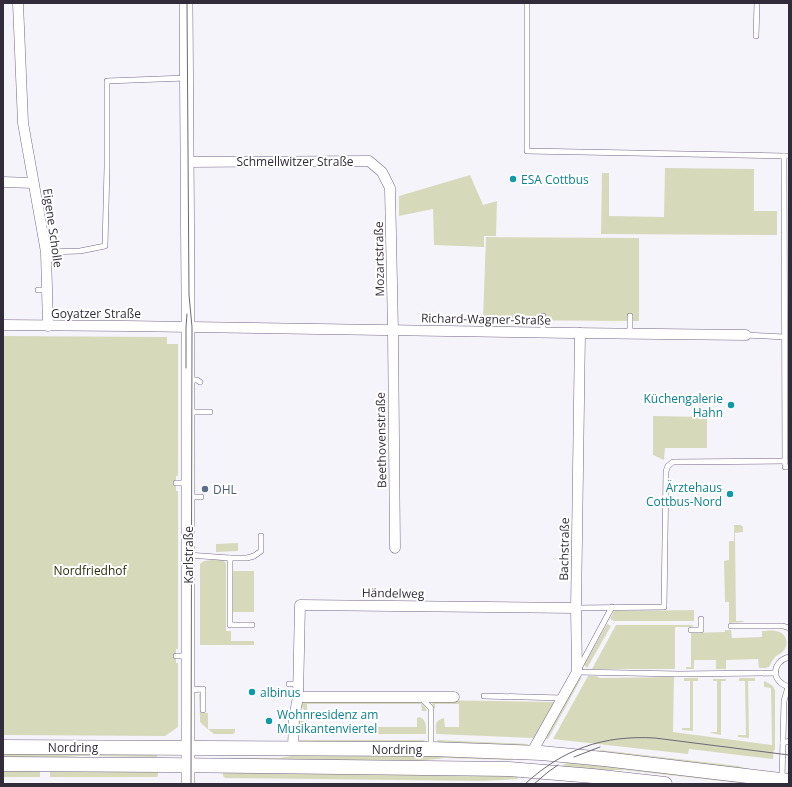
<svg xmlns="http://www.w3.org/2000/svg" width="792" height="787" font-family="'Open Sans',sans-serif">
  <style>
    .green { fill: #d6dabb }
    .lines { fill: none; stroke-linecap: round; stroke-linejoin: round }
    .service-casing { stroke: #746786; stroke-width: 6 }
    .minor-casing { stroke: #746786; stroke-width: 11 }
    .tertiary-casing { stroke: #746786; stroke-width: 14 }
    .secondary-casing { stroke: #746786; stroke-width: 15 }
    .service { stroke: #fff; stroke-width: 5 }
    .minor { stroke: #fff; stroke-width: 10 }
    .tertiary { stroke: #fff; stroke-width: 13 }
    .secondary { stroke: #fff; stroke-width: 14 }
    .tram { stroke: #6d6874; stroke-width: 1 }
    .culture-dot { fill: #0f9aa8; stroke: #fff; stroke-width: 1.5 }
    .service-dot { fill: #5c6f8a; stroke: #fff; stroke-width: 1.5 }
    .labels { text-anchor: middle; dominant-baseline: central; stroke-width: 4; stroke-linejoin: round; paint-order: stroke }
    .street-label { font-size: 12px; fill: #322c3a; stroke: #fff }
    .culture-label { font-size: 12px; fill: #0d838f; stroke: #fff; text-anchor: start }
    .service-label { font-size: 12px; fill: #4e5e75; stroke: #fff; text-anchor: start }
    .park-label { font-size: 12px; fill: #2c2e0c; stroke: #fff }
  </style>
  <rect width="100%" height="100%" fill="#f6f4fb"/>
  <g class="green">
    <path d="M665 168 754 169V211H777V235L601 234 602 173H609V216L664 217Z"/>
    <path d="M470 175 483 205 497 201 496 236H484V247L434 245 433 209 399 216V196Z"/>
    <path d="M486 237 639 238V321L483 320Z"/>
    <path d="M3 336 167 337V344H178V476H176V491H178V649H176V663H178V727L165 736 3 735Z"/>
    <path d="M653 416 707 417V448H665L664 460 653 455Z"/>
    <path d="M734 525H741L743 527V532L735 533 736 621H744L743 622 729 623V602H725L724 561 729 560V541H734Z"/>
    <path d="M238 543V551L216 552V544Z"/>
    <path d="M218 559 223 560 226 563V631H231V641H254V645H200V564L204 561Z"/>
    <rect x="232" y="571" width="22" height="41"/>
    <path d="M694 610V621H614L610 619 614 611Z"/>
    <path d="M607 624 611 626 587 668 584 665Z"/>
    <path d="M616 625H694L691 627H675V669H592Z"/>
    <path d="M725 630H731L732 638 762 637V631C767 631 771 630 776 631 785 632 790 642 784 650 782 653 779 654 776 656 773 659 771 663 769 667L765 668H759L758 659 726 660V669H716V660H694V669H686V667H691V633L725 632Z"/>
    <path d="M588 676H596L600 678 674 677 673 732 772 745 771 688 764 687V681C769 683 773 685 775 690V750H774L773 759 689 749 688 754 553 739Z"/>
    <path d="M582 677 548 739H545L578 679Z"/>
    <path d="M684 678H698V681H693V731L682 730V728H690V681H684Z"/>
    <path d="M739 678H755V681H748L749 738 738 737V735H746L745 681H739Z"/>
    <path d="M713 679H726V681H721V735L711 733V732H717V681H713Z"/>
    <path d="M199 694H200L201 713H208V729H235V732L233 734H214L204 726 200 722V718Z"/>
    <path d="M304 699 401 700 419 702 422 704 425 707 427 711H422L421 704H307V711L304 710C301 706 301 703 304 699Z"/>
    <path d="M429 700 555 702 534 738 436 734C436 725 434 721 444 718L445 727H459V704H435V710L432 703Z"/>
    <path d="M420 717C427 721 426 727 426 734H298V727L299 721 303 719 307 718V727H417V718Z"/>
    <path d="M299 740H425L423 742 301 743Z"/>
    <path d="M437 740 529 744 525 746 439 744Z"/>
    <path d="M601 750 738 766 752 770 593 752Z"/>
    <path d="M3 751 157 752V757L82 756 64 757 52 759 3 760Z"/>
    <path d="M303 754H432L514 759 513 760 446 758 417 761 223 762V758H279Z"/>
    <path d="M570 761 751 782V784H747L625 770H587L558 768Z"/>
    <path d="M3 770 40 771V777H3Z"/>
    <path d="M50 771 158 772V776L157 777H50Z"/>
    <path d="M226 772 517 776 518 779 483 781 225 778 223 776V773Z"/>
  </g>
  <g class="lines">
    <g class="service-casing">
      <g id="service">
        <path d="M527 3V151L784 156"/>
        <path d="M756 36 757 3"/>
        <path d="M789 156H784L785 467H789"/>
        <path d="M46 252 80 251 105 246 107 167V81L186 78"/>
        <path d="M38 290H47"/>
        <path d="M630 316V334"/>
        <path d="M543 333V316"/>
        <path d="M746 335 784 337"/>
        <path d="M188 380H197L200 382"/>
        <path d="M189 412H210"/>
        <path d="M176 483H187"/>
        <path d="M189 497H201"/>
        <path d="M188 555 230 558H247L254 556 261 551V536"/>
        <path d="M230 558V625H252"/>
        <path d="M612 607 577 672 679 674 776 673"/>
        <path d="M576 608 664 607 666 471 668 466 673 462 785 461"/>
        <path d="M731 626H783L789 628"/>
        <path d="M691 630H701V619"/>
        <path d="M176 656H187"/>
        <path d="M789 657C771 662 771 682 789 687"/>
        <path d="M289 684H298"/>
        <path d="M189 690 203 689V710"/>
        <path d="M484 696 562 698"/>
        <path d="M421 698 431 708V748"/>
        <path d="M783 743 789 741"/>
        <path d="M782 779 784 701 788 687"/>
      </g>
    </g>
    <g class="minor-casing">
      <g id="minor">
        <path d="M18 3 23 123 46 252 48 326"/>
        <path d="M186 162 369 161 382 172 390 188 393 331 395 548"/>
        <path d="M3 182 33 183"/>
        <path d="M3 325 126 326 572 333 746 335"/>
        <path d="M298 697H454"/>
        <path d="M293 749 294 718 298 697 300 605 576 608"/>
        <path d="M532 752 577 672 576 608 580 333"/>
      </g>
    </g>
    <g class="tertiary-casing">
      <path id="tertiary" d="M186 3 188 295V784"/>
    </g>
    <g class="secondary-casing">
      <g id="secondary">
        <path d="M3 747 431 749 541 753 604 759 789 781"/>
        <path d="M3 764 164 765 509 769 593 776 665 784"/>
      </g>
    </g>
    <use href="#service" class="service"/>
    <use href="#minor" class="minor"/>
    <use href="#tertiary" class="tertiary"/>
    <use href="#secondary" class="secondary"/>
    <g class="tram">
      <path d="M187 3 189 295 192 327 191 784"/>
      <path d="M186 368V327L187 314"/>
      <path d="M574 757 600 747"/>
      <path d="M525 784C563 749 603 735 655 738L789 755"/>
      <path d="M534 784 548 772 558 765"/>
    </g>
  </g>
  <g class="culture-dot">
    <circle cx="513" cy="179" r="4"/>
    <circle cx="731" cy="405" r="4"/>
    <circle cx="730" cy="494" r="4"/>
    <circle cx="252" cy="692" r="4"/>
    <circle cx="269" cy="721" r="4"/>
  </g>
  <circle class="service-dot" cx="205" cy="489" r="4"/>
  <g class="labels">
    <g class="street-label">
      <text x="295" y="161">Schmellwitzer Straße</text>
      <text transform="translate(53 228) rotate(82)">Eigene Scholle</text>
      <text transform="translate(379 259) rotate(-91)">Mozartstraße</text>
      <text x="96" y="313">Goyatzer Straße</text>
      <text transform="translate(486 319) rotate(1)">Richard-Wagner-Straße</text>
      <text transform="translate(381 440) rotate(-91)">Beethovenstraße</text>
      <text transform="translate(564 549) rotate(-89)">Bachstraße</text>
      <text transform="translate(188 555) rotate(-90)">Karlstraße</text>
      <text transform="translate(393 593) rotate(1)">Händelweg</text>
      <text x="73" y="747">Nordring</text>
      <text x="397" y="749">Nordring</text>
    </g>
    <g class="culture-label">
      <text x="521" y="179">ESA Cottbus</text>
      <text x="723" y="398" text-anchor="end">Küchengalerie<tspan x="723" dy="14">Hahn</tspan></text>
      <text x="722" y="487" text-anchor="end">Ärztehaus<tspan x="722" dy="14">Cottbus-Nord</tspan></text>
      <text x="260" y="692">albinus</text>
      <text x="277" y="714">Wohnresidenz am<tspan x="277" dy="14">Musikantenviertel</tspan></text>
    </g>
    <g class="service-label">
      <text x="213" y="489">DHL</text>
    </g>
    <g class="park-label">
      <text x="90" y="570">Nordfriedhof</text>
    </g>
  </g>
  <rect width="792" height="787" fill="none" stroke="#322c3a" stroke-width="8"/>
</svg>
